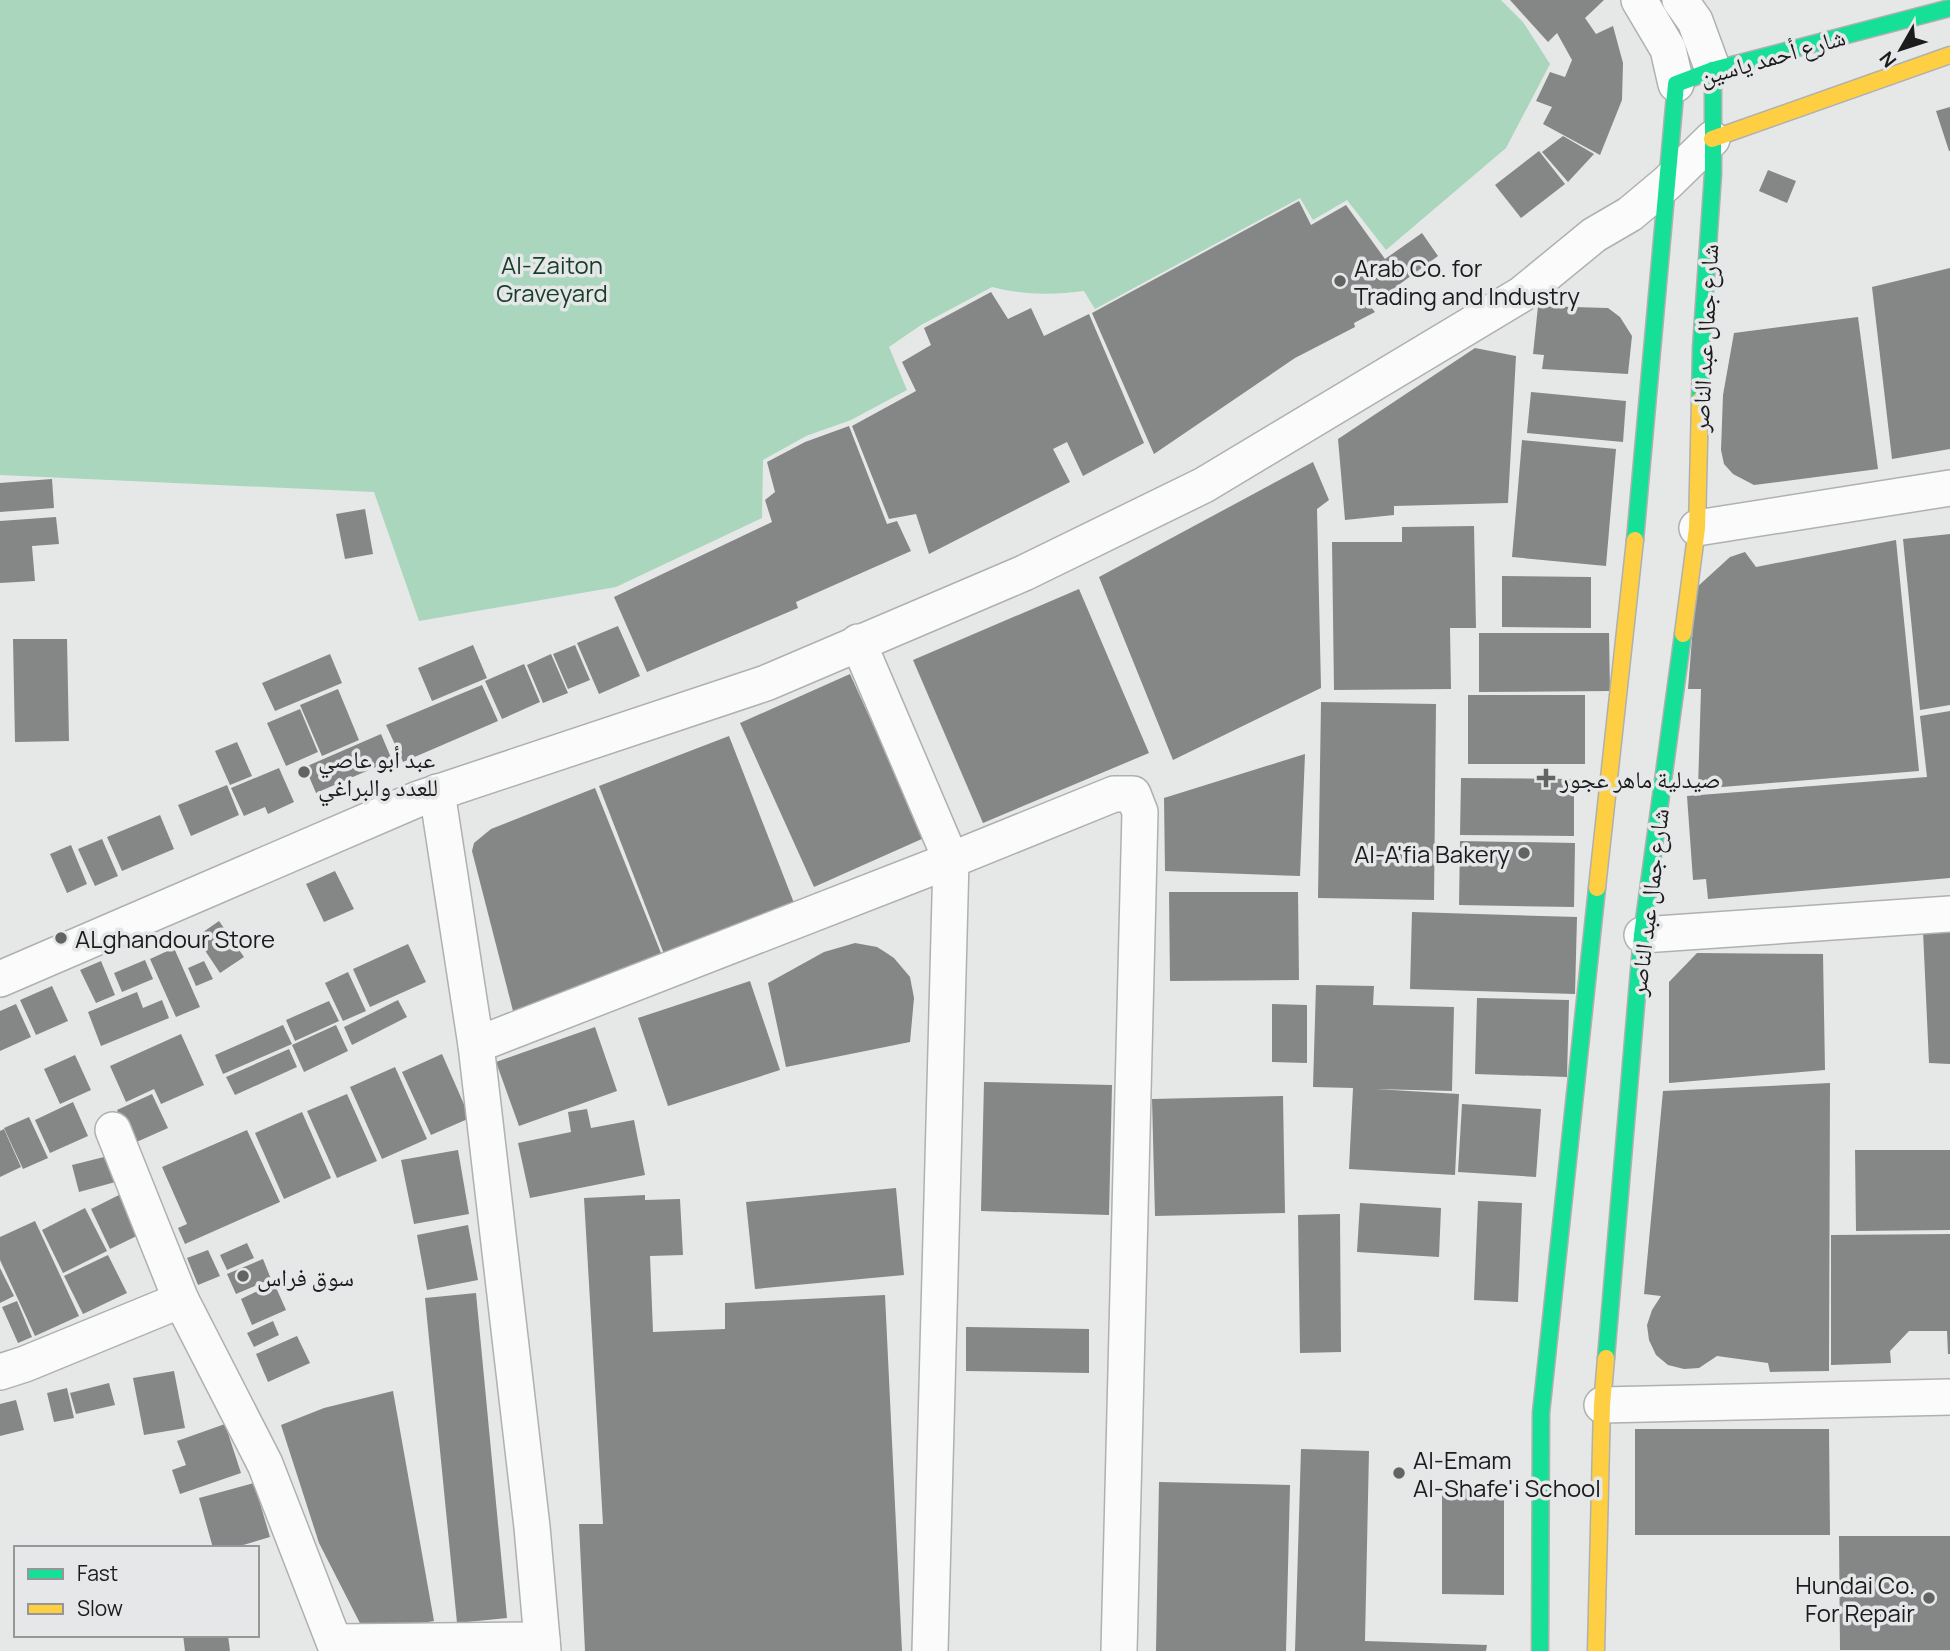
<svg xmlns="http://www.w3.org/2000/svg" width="1950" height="1651" font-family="Manrope,'Noto Naskh Arabic',sans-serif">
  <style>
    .green { fill: #a9d6bc }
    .building { fill: #858686 }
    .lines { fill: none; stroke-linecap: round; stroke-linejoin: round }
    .street-casing { stroke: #afb0b0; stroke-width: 38 }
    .fast-casing { stroke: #afb0b0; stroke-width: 19 }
    .slow-casing { stroke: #afb0b0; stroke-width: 19 }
    .street { stroke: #fbfbfb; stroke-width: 35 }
    .fast { stroke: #16e098; stroke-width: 16 }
    .slow { stroke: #ffcf43; stroke-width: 16 }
    .poi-dot { fill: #636364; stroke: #e5e7e8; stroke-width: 2.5 }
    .labels { text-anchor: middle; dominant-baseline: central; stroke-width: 7; stroke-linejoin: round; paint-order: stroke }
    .street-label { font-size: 24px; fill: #1c1c1d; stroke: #e5e7e8 }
    .park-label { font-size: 24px; fill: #173e29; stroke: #e5e7e8 }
    .poi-label { font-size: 24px; fill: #1c1c1d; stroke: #e5e7e8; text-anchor: start }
  </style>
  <rect width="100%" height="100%" fill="#e6e7e7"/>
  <path class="green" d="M0 0H1501L1523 22 1550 64 1506 148 1386 250 1347 200 1313 220 1300 198 1095 309 1084 291C1054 295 1022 295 992 287L921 325 889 347 907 390 851 420 806 436 763 460 762 518 616 587 419 621 374 492 0 475Z"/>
  <g class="building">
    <path d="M1510 0H1604L1585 18 1596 34 1613 26 1623 63 1622 100 1600 155 1543 124 1552 107 1536 101 1550 72 1565 77 1572 60 1557 33 1548 42Z"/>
    <path d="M1950 107V151H1949L1936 111Z"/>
    <path d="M1563 136 1594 154 1568 182 1542 152Z"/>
    <path d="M1539 151 1565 184 1521 218 1495 185Z"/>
    <path d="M1768 170 1796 181 1787 203 1759 191Z"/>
    <path d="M1299 201 1311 225 1346 205 1385 259 1422 233 1438 256 1370 306 1375 312 1354 323 1355 327 1295 358 1154 454 1092 313Z"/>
    <path d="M1950 268V449L1892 459 1872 287Z"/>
    <path d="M991 292 1008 319 1031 308 1044 336 1089 314 1144 443 1083 476 1067 442 1053 449 1070 482 929 554 916 514 889 519 852 426 916 391 902 362 931 345 924 328Z"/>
    <path d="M1538 306 1608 308 1620 317 1632 336 1628 374 1542 369 1544 355 1533 354Z"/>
    <path d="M1858 317 1878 469 1754 485 1733 474 1724 464 1721 450 1723 395 1734 333Z"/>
    <path d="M1475 348 1516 356 1508 503 1394 506V515L1345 520 1338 439Z"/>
    <path d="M1531 392 1626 401 1623 442 1527 433Z"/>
    <path d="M849 426 887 524 897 521 911 551 796 602 798 608 647 672 614 597 772 522 765 500 775 492 767 462 805 442Z"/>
    <path d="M1522 440 1616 449 1606 566 1512 557Z"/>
    <path d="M1313 462 1329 500 1317 509 1321 688 1173 760 1099 577Z"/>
    <path d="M52 479 54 508 0 512V483Z"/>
    <path d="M365 509 373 554 345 559 336 514Z"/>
    <path d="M56 517 59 544 32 546 35 581 0 583V521Z"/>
    <path d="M1474 526 1476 628H1450L1451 689 1334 690 1332 542H1402V527Z"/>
    <path d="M1950 534V705L1920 710 1903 539Z"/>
    <path d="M1896 540 1919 771 1698 789 1701 689H1688L1696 588 1730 557 1745 552 1756 567Z"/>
    <path d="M1502 576 1591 577V628L1502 627Z"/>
    <path d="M1079 589 1149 753 983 823 913 660Z"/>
    <path d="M618 626 640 676 599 694 577 643Z"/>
    <path d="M1479 633H1609L1610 691 1479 692Z"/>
    <path d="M13 639H67L69 741 15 742Z"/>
    <path d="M473 645 487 678 432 701 418 668Z"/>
    <path d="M575 645 590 680 568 689 553 654Z"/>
    <path d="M330 654 342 683 275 711 262 683Z"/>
    <path d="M551 654 568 693 543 703 527 665Z"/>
    <path d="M524 664 540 702 502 719 485 681Z"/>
    <path d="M850 674 924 838 814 887 740 723Z"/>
    <path d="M482 685 498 721 403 762 386 725Z"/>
    <path d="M338 689 359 740 322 756 300 705Z"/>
    <rect x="1468" y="695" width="117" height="69"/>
    <path d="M1321 702 1436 704 1434 900 1318 898Z"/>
    <path d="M300 709 318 752 286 766 267 723Z"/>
    <path d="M1950 711V878L1708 899 1706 879 1693 880 1687 796 1927 777 1920 716Z"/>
    <path d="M381 734 392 760 316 793 305 767Z"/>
    <path d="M729 736 794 903 664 954 599 786Z"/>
    <path d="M237 742 252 776 230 785 215 751Z"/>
    <path d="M1305 754 1300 876 1165 871 1164 798Z"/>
    <path d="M279 768 294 802 268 814 265 807 244 816 231 788Z"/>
    <path d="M1461 778 1574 779V836L1460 835Z"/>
    <path d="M227 785 239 815 191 836 178 805Z"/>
    <path d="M595 788 661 953 513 1011 472 851 474 843 491 829Z"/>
    <path d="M160 815 174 849 122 871 107 837Z"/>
    <path d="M102 839 118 876 95 886 78 849Z"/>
    <path d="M1460 841 1575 843 1574 907 1459 905Z"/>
    <path d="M71 845 87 884 67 893 50 854Z"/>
    <path d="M335 871 354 909 324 922 306 884Z"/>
    <path d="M1169 892H1298L1299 980 1170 981Z"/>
    <path d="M1412 912 1577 917 1575 994 1410 989Z"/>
    <path d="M219 921 244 957 220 973 196 937Z"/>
    <path d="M1923 931H1950V1064L1929 1063Z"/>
    <path d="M855 943 877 947 885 952 894 958 910 977 914 998 910 1042 786 1067 768 983 824 952Z"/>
    <path d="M408 944 426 982 370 1007 353 969Z"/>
    <path d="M174 948 200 1007 176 1017 150 959Z"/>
    <path d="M1697 953 1823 954 1825 1070 1669 1083V982Z"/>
    <path d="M145 960 153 979 122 992 114 973Z"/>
    <path d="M101 961 115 995 96 1003 80 970Z"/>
    <path d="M204 961 213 979 196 986 188 968Z"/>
    <path d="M348 972 366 1011 343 1021 325 983Z"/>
    <path d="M750 981 780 1070 668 1106 638 1018Z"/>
    <path d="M1316 985 1374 986 1373 1005 1454 1007 1452 1091 1375 1089 1459 1094 1455 1175 1349 1169 1353 1088 1313 1087Z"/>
    <path d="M52 986 68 1021 36 1035 20 1000Z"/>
    <path d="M137 992 143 1008 162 1000 169 1018 101 1046 88 1012Z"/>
    <path d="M1477 998 1569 1000 1567 1077 1475 1074Z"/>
    <path d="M398 1000 407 1017 352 1045 344 1027Z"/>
    <path d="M329 1001 339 1021 295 1041 286 1020Z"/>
    <path d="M16 1004 31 1037 0 1051V1011Z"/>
    <path d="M1272 1004 1307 1005V1063L1272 1062Z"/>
    <path d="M283 1025 292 1044 223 1074 215 1055Z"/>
    <path d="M336 1025 348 1051 304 1072 292 1045Z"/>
    <path d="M595 1027 617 1091 519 1126 496 1062Z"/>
    <path d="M181 1034 204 1085 161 1104 154 1089 126 1102 110 1066Z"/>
    <path d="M289 1049 297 1067 235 1095 226 1077Z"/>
    <path d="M442 1054 470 1118 431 1135 402 1072Z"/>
    <path d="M75 1055 91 1090 60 1104 44 1069Z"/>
    <path d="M395 1067 427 1139 382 1159 350 1087Z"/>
    <path d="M984 1082 1112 1085 1109 1215 981 1211Z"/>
    <path d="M1830 1083 1829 1371 1770 1372 1768 1363 1717 1356 1699 1368 1684 1369 1668 1365 1656 1355 1649 1340 1647 1325 1652 1310 1661 1296 1644 1294 1663 1091Z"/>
    <path d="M152 1094 168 1128 132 1144 117 1110Z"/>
    <path d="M347 1094 377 1161 337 1178 307 1111Z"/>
    <path d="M1283 1096 1285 1213 1155 1216 1152 1099Z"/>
    <path d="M73 1102 88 1136 50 1153 35 1120Z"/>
    <path d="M1462 1104 1541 1109 1536 1177 1458 1172Z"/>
    <path d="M587 1109 591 1128 634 1120 645 1175 530 1198 518 1143 571 1132 568 1112Z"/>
    <path d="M302 1112 331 1178 284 1199 255 1133Z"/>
    <path d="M29 1117 48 1158 23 1169 4 1128Z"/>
    <path d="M4 1129 21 1167 0 1177V1131Z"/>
    <path d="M247 1130 280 1202 185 1244 178 1228 187 1224 162 1167Z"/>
    <path d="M458 1150 469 1214 414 1224 401 1160Z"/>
    <path d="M1855 1150H1950V1230L1856 1231Z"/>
    <path d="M112 1155 119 1181 79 1192 72 1165Z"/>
    <path d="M896 1188 904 1275 755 1289 746 1202Z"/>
    <path d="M131 1189 151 1229 110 1249 91 1209Z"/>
    <path d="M645 1195V1200L680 1199 683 1255 650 1256 653 1332 725 1329V1303L885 1295 902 1651H585L579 1524H603L584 1198Z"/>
    <path d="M1478 1201 1522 1203 1518 1302 1474 1300Z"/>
    <path d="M1360 1203 1441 1208 1439 1257 1357 1252Z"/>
    <path d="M85 1208 107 1251 63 1273 42 1230Z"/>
    <path d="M1340 1214 1341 1352 1300 1353 1298 1215Z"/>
    <path d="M35 1221 79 1316 35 1336 0 1260V1237Z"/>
    <path d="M468 1225 478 1280 427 1290 417 1235Z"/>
    <path d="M1950 1234V1354H1948L1947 1331H1909L1890 1351 1891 1363 1831 1365V1235Z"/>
    <path d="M247 1243 254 1258 227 1270 220 1255Z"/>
    <path d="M208 1250 220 1276 198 1285 187 1258Z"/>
    <path d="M108 1255 127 1293 83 1314 64 1276Z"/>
    <path d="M263 1259 271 1279 236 1294 227 1274Z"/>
    <path d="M0 1268 14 1296 0 1303Z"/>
    <path d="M274 1283 286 1310 252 1325 241 1299Z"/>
    <path d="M476 1293 507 1618 457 1623 425 1298Z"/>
    <path d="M17 1301 32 1337 18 1343 2 1307Z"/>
    <path d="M273 1321 279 1335 254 1347 247 1333Z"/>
    <path d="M966 1327 1089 1329V1373L966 1371Z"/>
    <path d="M297 1336 310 1363 268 1382 256 1354Z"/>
    <path d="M174 1371 185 1428 144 1435 133 1378Z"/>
    <path d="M109 1383 115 1405 76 1414 70 1393Z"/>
    <path d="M67 1388 74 1418 54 1422 47 1393Z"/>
    <path d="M393 1391 434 1621 365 1633 319 1543 281 1425 324 1408Z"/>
    <path d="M16 1400 24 1430 0 1436V1404Z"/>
    <path d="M225 1424 241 1473 180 1494 172 1470 186 1465 177 1441Z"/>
    <path d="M1635 1429H1829L1830 1535H1635Z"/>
    <path d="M1301 1449 1369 1451 1365 1641 1487 1645 1486 1651H1295Z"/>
    <path d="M1159 1482 1290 1485 1286 1651H1156Z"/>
    <path d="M254 1483 270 1537 233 1548H213L199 1498Z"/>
    <path d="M1442 1486H1504V1595L1442 1594Z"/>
    <path d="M1839 1536H1950V1650H1840Z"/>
    <path d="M183 1635H228L230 1651H185Z"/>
  </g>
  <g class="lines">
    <g class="street-casing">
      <g id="street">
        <path d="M1639 0 1668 49 1676 84"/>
        <path d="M1680 0 1695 21 1713 70"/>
        <path d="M1697 528 1950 488"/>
        <path d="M858 642 951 860 930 1651"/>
        <path d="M437 792 476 1045 532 1527 543 1651"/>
        <path d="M1642 935 1950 914"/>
        <path d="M0 979 418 799 766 683 1024 573 1204 485 1522 294 1594 235 1630 214 1667 183 1712 139"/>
        <path d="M476 1045 951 860 1114 794H1133L1140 812 1119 1651"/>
        <path d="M113 1130 181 1300 265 1464 334 1642 542 1640"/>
        <path d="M0 1372 25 1364 181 1300"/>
        <path d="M1602 1405 1950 1397"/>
      </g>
    </g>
    <g class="fast-casing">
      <g id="fast">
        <path d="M1700 400 1701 348 1713 174V70"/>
        <path d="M1635 540 1676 84 1713 70 1950 8"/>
        <path d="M1606 1358 1642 935 1683 634"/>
        <path d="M1540 1651 1541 1413 1597 888"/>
      </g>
    </g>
    <g class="slow-casing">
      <g id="slow">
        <path d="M1712 139 1950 55"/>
        <path d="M1683 634 1697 528 1700 400"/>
        <path d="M1597 888 1635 540"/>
        <path d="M1596 1651 1602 1405 1606 1358"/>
      </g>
    </g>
    <use href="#street" class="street"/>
    <use href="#fast" class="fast"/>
    <use href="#slow" class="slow"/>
  </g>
  <g class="poi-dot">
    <circle cx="1340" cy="281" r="7"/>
    <circle cx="304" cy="772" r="7"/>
    <path d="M1542.5 767.5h7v7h7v7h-7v7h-7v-7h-7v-7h7z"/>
    <circle cx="1524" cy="853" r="7"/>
    <circle cx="61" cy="938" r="7"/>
    <circle cx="243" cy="1276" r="7"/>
    <circle cx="1399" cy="1473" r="7"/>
    <circle cx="1929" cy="1598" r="7"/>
  </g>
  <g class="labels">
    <g class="street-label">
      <text transform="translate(1772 56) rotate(-16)">شارع أحمد ياسين</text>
      <text transform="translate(1704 338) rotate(-87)">شارع جمال عبد الناصر</text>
      <text transform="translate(1648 902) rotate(-83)">شارع جمال عبد الناصر</text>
    </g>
    <g class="park-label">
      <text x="552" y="264">Al-Zaiton<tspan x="552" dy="28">Graveyard</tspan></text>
    </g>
    <g class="poi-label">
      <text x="1354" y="267">Arab Co. for<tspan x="1354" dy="28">Trading and Industry</tspan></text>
      <text x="318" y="758">عبد أبو عاصي<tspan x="318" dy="28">للعدد والبراغي</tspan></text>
      <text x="1560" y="778">صيدلية ماهر عجور</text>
      <text x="1510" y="853" text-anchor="end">Al-A'fia Bakery</text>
      <text x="75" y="938">ALghandour Store</text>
      <text x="257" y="1276">سوق فراس</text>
      <text x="1413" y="1459">Al-Emam<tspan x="1413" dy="28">Al-Shafe'i School</tspan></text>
      <text x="1915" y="1584" text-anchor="end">Hundai Co.<tspan x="1915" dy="28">For Repair</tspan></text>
    </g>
  </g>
  <rect x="14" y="1546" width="245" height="91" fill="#e5e7e8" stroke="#959697" stroke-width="2"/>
  <rect x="28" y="1569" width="35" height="10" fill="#16e098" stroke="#959697" stroke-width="2"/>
  <text x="77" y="1581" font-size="21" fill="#1c1c1d">Fast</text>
  <rect x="28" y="1604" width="35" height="10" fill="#ffcf43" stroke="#959697" stroke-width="2"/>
  <text x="77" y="1616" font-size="21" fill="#1c1c1d">Slow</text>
  <g transform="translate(1901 49) rotate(231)" stroke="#e5e7e8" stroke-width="5" paint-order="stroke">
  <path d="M0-5L12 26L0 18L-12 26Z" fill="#1c1c1d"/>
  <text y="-10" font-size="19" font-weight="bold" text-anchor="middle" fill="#1c1c1d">N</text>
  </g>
</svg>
